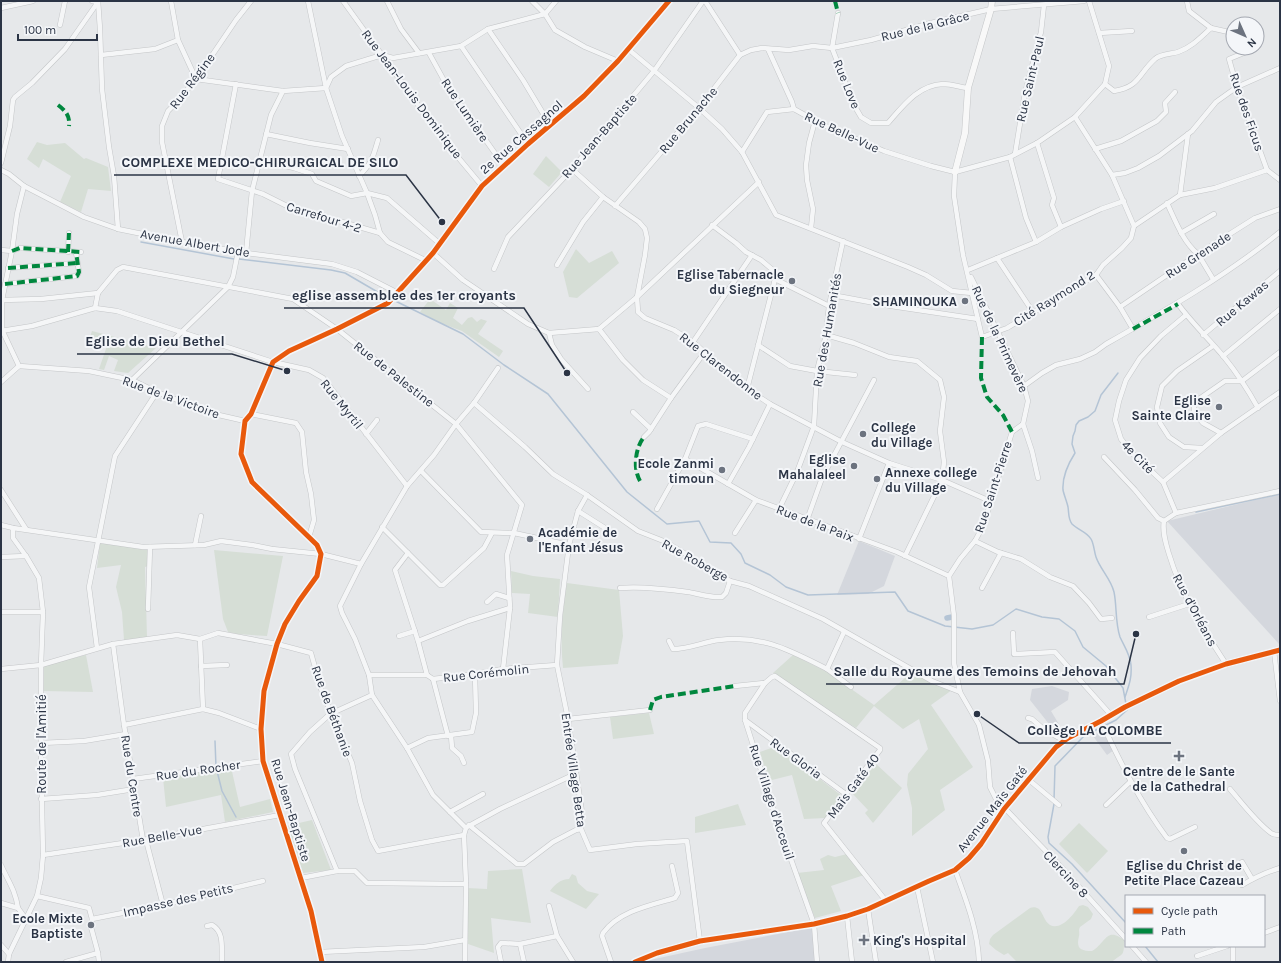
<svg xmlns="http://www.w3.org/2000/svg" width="1281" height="963" font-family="Karla,sans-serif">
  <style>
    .built { fill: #d4d7dd }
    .green { fill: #d6ded6 }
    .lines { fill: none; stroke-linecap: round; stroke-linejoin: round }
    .stream { stroke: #b4c4d5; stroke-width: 1.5 }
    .canal { stroke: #b4c4d5; stroke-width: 5.5 }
    .street-casing { stroke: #c4c6c8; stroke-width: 5.5 }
    .secondary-casing { stroke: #c4c6c8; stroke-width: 7 }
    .street { stroke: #f5f6f7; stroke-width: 4.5 }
    .secondary { stroke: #f8f8f8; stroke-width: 6 }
    .quiet { stroke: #00873e; stroke-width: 4; stroke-dasharray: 8 4; stroke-linecap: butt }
    .cycleway-casing { stroke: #f4f6f9; stroke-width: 8 }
    .cycleway { stroke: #e8590c; stroke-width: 5 }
    .poi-dot { fill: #6c737f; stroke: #f4f6f9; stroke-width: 1.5 }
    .labels { text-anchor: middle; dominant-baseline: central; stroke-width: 4; stroke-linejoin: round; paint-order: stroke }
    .street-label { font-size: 13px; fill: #2b3445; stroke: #f4f6f9 }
    .poi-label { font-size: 13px; font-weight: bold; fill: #2b3445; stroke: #f4f6f9; text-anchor: end }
    .leader { fill: none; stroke: #2b3445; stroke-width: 1.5 }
    .callout-dot { fill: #2b3445; stroke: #f4f6f9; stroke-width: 1.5 }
    .callout-label { font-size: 14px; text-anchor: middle; font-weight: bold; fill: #2b3445; stroke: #f4f6f9; stroke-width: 4; stroke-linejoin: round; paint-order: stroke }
  </style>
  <rect width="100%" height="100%" fill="#e6e8ea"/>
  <g class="built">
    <path d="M1280 494V644H1279L1167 521Z"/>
    <path d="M859 541 895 556 884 586 868 594 837 595Z"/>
    <path d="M1052 686 1069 692 1068 700 1051 711 1060 726 1053 729 1030 700 1032 689Z"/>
    <path d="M1102 730 1114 750 1107 755 1093 736Z"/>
    <path d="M815 927 818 962H641L705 948Z"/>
  </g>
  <g class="green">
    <path d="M37 142 47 145 65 143 84 159 86 158 108 167 111 191 88 189 81 212 60 202 71 176 43 159 39 168 27 159Z"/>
    <path d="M546 156 562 172 549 187 533 174Z"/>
    <path d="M576 249 589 263 612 251 619 263 577 298 569 297 563 272Z"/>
    <path d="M430 299 446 310 450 303 458 308 453 318 462 325 468 318 472 317 477 322 481 319 487 321 478 334 503 351 499 357 462 331 438 322 420 312Z"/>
    <path d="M92 331 156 348 128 373 114 371 118 360 109 356 104 370 99 369 107 346 89 340Z"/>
    <path d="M100 543 148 550V566L145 567 147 637 124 640 122 612 116 587 121 565 97 568Z"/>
    <path d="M214 550 283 556 267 636 237 634 228 632 223 619Z"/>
    <path d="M511 571 533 576 560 579 558 617 528 613 530 594 512 593Z"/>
    <path d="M567 583 619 590 623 636 618 664 563 668C560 639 562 611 567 583Z"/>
    <path d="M86 655 93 692 43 691 44 665Z"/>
    <path d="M793 655 827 672 874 705 913 671 952 690 931 705 973 767 940 790 945 810 912 836V808L907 785 908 774 928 749 919 719 903 729 874 706 856 728 773 673Z"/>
    <path d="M649 713 654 734 613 739 610 717Z"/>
    <path d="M777 746 842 796 826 818 804 819 792 775 768 781 760 752Z"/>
    <path d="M875 763 902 788 873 823 865 813 868 810 852 793 863 776Z"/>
    <path d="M231 767 240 807 270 799 273 812 225 822 221 795 166 807 163 778Z"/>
    <path d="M738 804 746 825 695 833V817Z"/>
    <path d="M312 820 331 870 303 873 286 826Z"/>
    <path d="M1079 823 1108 851 1087 873 1059 844Z"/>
    <path d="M847 854 864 875 831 886 841 911 815 918 797 873 824 870 820 859 828 855 835 857Z"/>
    <path d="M522 869 531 923 491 918 494 953 468 944 467 888 487 889 488 871Z"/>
    <path d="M572 874 576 876 578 883 587 891 599 894 586 909 550 891C555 884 561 879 569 879Z"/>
    <path d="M1083 905 1088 907 1093 914 1091 919 1080 927C1078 930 1080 933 1079 936 1076 948 1080 951 1092 951 1106 943 1106 926 1124 940 1124 958 1123 952 1112 962H1017L1008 953 1004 955 996 950 989 944 990 939 993 935 1030 908C1033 907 1036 907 1039 909 1043 913 1044 921 1050 925 1061 931 1074 914 1079 906Z"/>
  </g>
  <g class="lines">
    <g class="stream">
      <path d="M141 242 234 259"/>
      <path d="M239 259 331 270 345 273 381 294 463 334 504 365 548 394 627 492 667 524 699 521 710 542 731 543 741 554 745 563 770 575 786 587 808 595 895 592 908 611 945 626 972 629 993 625 1016 609 1042 617 1059 619 1075 631 1083 647 1106 666 1123 688 1126 704"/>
      <path d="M1118 373 1101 395 1095 411 1088 417 1079 421 1076 425 1075 431 1073 436 1072 444 1075 453C1068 464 1062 476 1063 490 1064 495 1067 502 1068 507 1069 513 1068 519 1072 524 1078 530 1087 532 1091 539 1094 544 1094 551 1096 557 1100 569 1111 579 1114 592 1117 606 1115 622 1120 637 1124 646 1130 654 1131 665 1132 678 1129 685 1125 697"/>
      <path d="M1196 512 1280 494"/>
      <path d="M215 741 216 767 222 791 236 817"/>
      <path d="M1054 800 1055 766 1084 736 1116 720 1127 710"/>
      <path d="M1054 804 1048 837 1049 843 1072 864 1126 923"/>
      <path d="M1145 946 1158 962"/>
    </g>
    <path class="canal" d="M947 618 952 617"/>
    <g class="street-casing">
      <g id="street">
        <path d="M98 1 100 29 102 89 109 147 114 176 118 229"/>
        <path d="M171 1 178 40 196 79 283 91 326 88 331 77 346 66 382 55 393 58 461 46 488 29 545 14 556 1"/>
        <path d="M308 1 326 88 342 136 367 193 375 215 380 233"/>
        <path d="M343 1 442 138 482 186"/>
        <path d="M387 1 401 29 419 53"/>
        <path d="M532 1 545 14 555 30 585 47 618 61"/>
        <path d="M705 1 740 55"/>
        <path d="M1187 1 1189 11 1211 28 1233 33"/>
        <path d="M1 8 33 1"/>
        <path d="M838 13 832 48 854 105 861 117 871 123H888C903 106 918 85 943 84 951 84 960 87 968 88"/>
        <path d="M60 25 65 1"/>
        <path d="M488 29 523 80 550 125"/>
        <path d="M1099 33 1132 31"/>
        <path d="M461 46 528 144"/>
        <path d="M1256 48 1229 59 1237 87 1267 170"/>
        <path d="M628 49 699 108 722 129 742 152 776 215 908 267 926 275 952 291 972 293"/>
        <path d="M768 49 792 102 794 109 821 124 884 151 931 166 955 172 1010 157 1037 143 1075 117 1105 84 1109 66 1089 1"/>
        <path d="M429 53 446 84 504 166"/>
        <path d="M101 55 155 49 178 40"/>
        <path d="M236 84 218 179 263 194 287 206 380 233 388 242 427 261"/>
        <path d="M1105 84 1114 91C1140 87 1138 74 1155 59 1160 54 1172 54 1178 52 1192 47 1201 37 1211 28"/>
        <path d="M1075 117 1112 175 1134 226"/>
        <path d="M266 134 310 143 348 149"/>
        <path d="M1037 143 1054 198 1052 205 1061 227"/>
        <path d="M1095 149 1121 141 1157 121 1166 112 1165 103 1175 92"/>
        <path d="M742 152 767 112 794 109"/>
        <path d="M1015 154 1025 93 1041 32 1044 5"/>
        <path d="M1010 157 1026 218 1036 242"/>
        <path d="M260 160 294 168 312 174 316 181 351 196 367 193 387 198 440 244"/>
        <path d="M1 163 10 126 13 100 15 97 32 83 65 49 98 2 92 1"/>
        <path d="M572 169 603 197 639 222 645 229 647 238 645 255 637 297 638 312 645 318 674 330 693 342 747 389 770 404 842 442 889 463 942 480 990 501"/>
        <path d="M1 170 9 174 24 186 84 217 118 229 182 242 246 253 332 264 357 272 398 293"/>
        <path d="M955 172 954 196 963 255 982 337 1007 328 1096 275 1103 265 1122 248 1131 238 1134 226 1180 195 1215 188 1267 170 1280 180"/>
        <path d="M1112 175 1125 173 1138 168 1159 156 1192 131 1216 102 1237 87 1280 68"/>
        <path d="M359 176C372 163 373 157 378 140"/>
        <path d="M24 186 17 214 12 251 2 300V330L19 366 89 371 132 380 157 392 210 413 245 421"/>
        <path d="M1180 195 1188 134"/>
        <path d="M1167 203C1175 220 1183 242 1198 254L1213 279"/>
        <path d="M615 206 699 108 740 55 751 50 762 48 789 50 813 46 832 48 871 40 931 23 991 9 1084 1"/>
        <path d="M712 225 736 243 746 252 761 260 774 271 775 279 747 389"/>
        <path d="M811 228 813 209 807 180 806 165 809 143 815 121"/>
        <path d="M1181 233 1214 214"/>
        <path d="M182 242 162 142V126L168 111 177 102 196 79 236 20 251 1"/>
        <path d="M1 250 12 251 20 248 81 252"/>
        <path d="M68 252 69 233"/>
        <path d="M246 253 252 191 271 115 283 91"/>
        <path d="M433 253 463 280 528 324 549 333 599 329 623 360 643 380 671 398"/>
        <path d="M997 258 1033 312"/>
        <path d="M557 265 583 222 603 197"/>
        <path d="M8 268 77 263"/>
        <path d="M494 269 508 237 572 169 654 71 703 1"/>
        <path d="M968 270 1036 242 1061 227 1101 209 1124 201"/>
        <path d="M1096 275 1120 307 1133 329"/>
        <path d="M971 277 1024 386 1028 401 1023 424 1032 451 1038 478"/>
        <path d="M775 279 829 306"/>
        <path d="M5 284 77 276 79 272 76 252"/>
        <path d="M832 295 891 306 978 319"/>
        <path d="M1 300 41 299 98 293"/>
        <path d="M1178 304C1192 323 1209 339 1224 357 1237 373 1248 390 1258 408"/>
        <path d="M1120 307 1198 254 1255 218 1280 209"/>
        <path d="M95 308 98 293 117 270 123 267 293 299 337 329 456 424 522 505 507 555 510 608 503 669"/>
        <path d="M599 329 637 297 759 182"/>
        <path d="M1 331 32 326 95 308 117 311 273 362 309 370 323 378 407 486"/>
        <path d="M549 333 552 345 561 359 588 389"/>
        <path d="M826 335 854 343 889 357 917 361 940 380 944 397 940 431 944 462 942 480 905 556"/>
        <path d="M1203 335 1280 271"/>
        <path d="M693 342 752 255"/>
        <path d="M758 345 790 366 817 371 855 375"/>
        <path d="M1223 356 1280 309"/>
        <path d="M132 380 228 287 233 277 238 252"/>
        <path d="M1 382 19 366"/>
        <path d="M1024 386 1042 373 1056 365 1080 359 1095 352 1106 344C1166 310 1226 276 1280 232"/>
        <path d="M474 403 525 447 553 474 587 495 638 531 666 542 730 581 749 586 823 619 932 681 960 692"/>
        <path d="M633 412 651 429"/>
        <path d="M251 414 296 423 302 432 306 472 311 494 314 520 309 537"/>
        <path d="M1023 424 1012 432 984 524 975 541 960 559 949 576 954 616V663L960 692 979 725 988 761 990 787 996 799 1063 869 1126 939"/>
        <path d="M1221 433 1203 423 1194 413V406L1199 399 1225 381H1242L1280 352"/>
        <path d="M366 434 377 420"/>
        <path d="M644 437 649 432 671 398 704 353"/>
        <path d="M1202 448 1184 447 1169 437 1160 423 1157 407 1162 386 1177 371 1213 346"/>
        <path d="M1104 457 1135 490 1158 518 1164 521"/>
        <path d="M685 459 756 500 897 552 949 576"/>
        <path d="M421 471 481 532 514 533 569 545"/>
        <path d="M1163 482 1221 433 1280 392"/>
        <path d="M728 484 749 447 770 404"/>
        <path d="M1 490 26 529"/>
        <path d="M587 495 578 511 569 545 560 616 557 665 568 719 582 812 581 829 590 850 637 844 687 841 700 941"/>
        <path d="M657 509 685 459 698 426 706 424 753 439"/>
        <path d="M779 509 797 472 814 426 817 371 826 335 829 306 843 241"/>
        <path d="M578 511 605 528"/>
        <path d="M1176 513 1163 482 1133 454 1121 439 1115 420 1119 401 1126 380 1140 358 1161 336 1186 315"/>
        <path d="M807 520 822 478 874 380"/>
        <path d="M1 525 13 528 143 547 204 545 221 541 252 545 272 549 321 554 361 564"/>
        <path d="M382 527 408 553 395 570 418 641 427 675"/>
        <path d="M735 533 756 500"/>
        <path d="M859 539 889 463"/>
        <path d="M975 541 998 552 1021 559 1050 577 1073 586 1089 603 1101 619 1112 618"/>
        <path d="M195 545 201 516"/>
        <path d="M408 553 440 585H443L484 548 492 533"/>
        <path d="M1 557 26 556"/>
        <path d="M620 588C642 586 666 589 688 592 700 594 710 598 722 597L726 593 730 581"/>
        <path d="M982 588 1001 553"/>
        <path d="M487 602 496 594 509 598"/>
        <path d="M148 609 150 547"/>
        <path d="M1 612H43"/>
        <path d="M1149 617 1189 604"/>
        <path d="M844 632 827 669 851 687"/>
        <path d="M1013 633 1014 654 1055 652 1111 715"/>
        <path d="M399 636 415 631"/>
        <path d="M200 639 203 709"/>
        <path d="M418 641 468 621 510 608"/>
        <path d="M669 641 673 649C689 649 703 642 719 640 763 635 789 650 827 669"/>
        <path d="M113 644 124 725 143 840 147 844 163 905"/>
        <path d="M97 648 89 587 115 456 157 392"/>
        <path d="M1274 651 1280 701"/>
        <path d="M1226 664C1203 629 1181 594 1169 554 1166 544 1162 532 1164 521L1176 513 1280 491"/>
        <path d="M201 666 227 665"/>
        <path d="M1 669 41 665 113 644 177 635 200 639 218 633 277 644 311 653 321 689 352 763 360 801 372 840 378 851 464 835"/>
        <path d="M369 675H427L433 679 475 674 503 669 557 665"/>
        <path d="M433 679 448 736"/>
        <path d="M765 683 745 713V720L777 820 814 924 817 962"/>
        <path d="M735 686 765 683 772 677 775 676 880 748V750L824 823 886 901"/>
        <path d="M1028 718 1032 719 1048 733 1054 735 1065 741"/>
        <path d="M568 719 650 710"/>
        <path d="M745 720 847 795"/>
        <path d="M1101 721C1120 762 1140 802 1167 838L1170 839 1195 827"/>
        <path d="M124 725 203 709 219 713 261 729"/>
        <path d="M451 735 452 748 461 756 464 763"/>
        <path d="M41 743 84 741 126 734"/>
        <path d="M407 748 428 738 472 732 476 713 475 674"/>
        <path d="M133 779 263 761"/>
        <path d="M1029 780 1059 805"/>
        <path d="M1230 789C1241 802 1257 823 1271 833 1274 835 1277 835 1280 835"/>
        <path d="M41 799 97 795 134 789"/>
        <path d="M1106 805 1130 782"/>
        <path d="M450 812 483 794"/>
        <path d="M469 825 517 864H524L553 842 576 830 581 829"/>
        <path d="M467 827 500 809 575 774"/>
        <path d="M43 855 143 840 280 815"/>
        <path d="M1242 862 1252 879"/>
        <path d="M1 865C8 881 15 889 18 908"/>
        <path d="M955 870C966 900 978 930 979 962"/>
        <path d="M337 871 295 769 291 754 310 732 330 714 372 695"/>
        <path d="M301 878 337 871H355L367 883 466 884"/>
        <path d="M1242 885C1254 878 1266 872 1280 868"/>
        <path d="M917 887 933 962"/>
        <path d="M37 896 89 908 92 919 91 927 98 953 99 962"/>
        <path d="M1 903 18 908 26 919"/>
        <path d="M549 906 557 936 573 962"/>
        <path d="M868 909 876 962"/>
        <path d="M847 916 852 962"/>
        <path d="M92 919 163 905 263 881"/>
        <path d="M207 926 212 925C225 932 221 949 222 962"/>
        <path d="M1264 933 1280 927"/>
        <path d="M520 944 524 962"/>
        <path d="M1 945 9 954"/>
        <path d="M1132 946 1146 962"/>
        <path d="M320 952 424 947 465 940"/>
        <path d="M1197 956 1227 946"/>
        <path d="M8 962 9 954 37 896 41 878 43 855 41 754V665L43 612 39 578 26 556 13 538V528"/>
        <path d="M66 962 98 953"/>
        <path d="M322 962 311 911 263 761 261 729 264 691 277 644 285 624 299 601 317 576 321 554 317 545 252 482 241 454 245 421 251 414 273 362 289 351 337 329 388 303 433 253 482 186 528 144 584 96 618 61 669 1"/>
        <path d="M465 962 466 884 464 835 466 828 433 795 407 748 372 695 369 675 355 639 342 613 340 606 361 564 407 486 434 455 456 424 474 403 498 368"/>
        <path d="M501 962 498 947 501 943 520 944 557 936"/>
        <path d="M611 962 602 936 603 933C619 911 651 905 675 898L678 893 672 866"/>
        <path d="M1233 962V946"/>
      </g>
    </g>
    <g class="secondary-casing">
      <g id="secondary">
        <path d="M955 172 965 133 968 88 991 9 992 1"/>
        <path d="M635 962 657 953 700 941 814 924 847 916 868 909 929 881 955 870 969 858 981 844 1004 809 1056 747 1068 738 1101 721 1125 707 1179 681 1226 664 1280 650"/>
      </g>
    </g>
    <use href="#street" class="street"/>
    <use href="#secondary" class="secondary"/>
    <g class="quiet">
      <path d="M835 1 838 13"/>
      <path d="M58 105C66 111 70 116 69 126"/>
      <path d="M12 251 20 248 81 252"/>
      <path d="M68 252 69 233"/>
      <path d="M8 268 77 263"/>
      <path d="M5 284 77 276 79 272 76 252"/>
      <path d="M1133 329 1178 304"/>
      <path d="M982 337 981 378 987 397 1003 415 1012 432"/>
      <path d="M640 481C633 469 635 448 644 437"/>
      <path d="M650 710 653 700 661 697 735 686"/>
    </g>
    <g class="cycleway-casing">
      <g id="cycleway">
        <path d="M322 962 311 911 263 761 261 729 264 691 277 644 285 624 299 601 317 576 321 554 317 545 252 482 241 454 245 421 251 414 273 362 289 351 337 329 388 303 433 253 482 186 528 144 584 96 618 61 669 1"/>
        <path d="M635 962 657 953 700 941 814 924 847 916 868 909 929 881 955 870 969 858 981 844 1004 809 1056 747 1068 738 1101 721 1125 707 1179 681 1226 664 1280 650"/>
      </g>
    </g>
    <use href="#cycleway" class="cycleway"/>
  </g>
  <g class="poi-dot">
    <circle cx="792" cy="281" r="4"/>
    <circle cx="965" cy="301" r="4"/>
    <circle cx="1219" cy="407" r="4"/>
    <circle cx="863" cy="434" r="4"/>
    <circle cx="854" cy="466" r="4"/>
    <circle cx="722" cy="470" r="4"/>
    <circle cx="877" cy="479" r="4"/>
    <circle cx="530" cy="539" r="4"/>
    <path d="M1177 750h4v4h4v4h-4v4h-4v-4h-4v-4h4z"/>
    <circle cx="1184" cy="851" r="4"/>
    <circle cx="91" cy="925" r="4"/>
    <path d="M862 934h4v4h4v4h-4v4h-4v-4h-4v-4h4z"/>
  </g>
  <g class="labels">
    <g class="street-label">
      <text transform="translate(925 26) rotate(-14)">Rue de la Grâce</text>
      <text transform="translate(1030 79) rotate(-77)">Rue Saint-Paul</text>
      <text transform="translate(192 81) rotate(-53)">Rue Régine</text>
      <text transform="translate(847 84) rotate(68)">Rue Love</text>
      <text transform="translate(412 94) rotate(53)">Rue Jean-Louis Dominique</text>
      <text transform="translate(465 110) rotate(56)">Rue Lumière</text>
      <text transform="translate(1247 112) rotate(71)">Rue des Ficus</text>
      <text transform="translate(688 120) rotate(-50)">Rue Brunache</text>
      <text transform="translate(842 132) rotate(25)">Rue Belle-Vue</text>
      <text transform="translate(599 136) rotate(-49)">Rue Jean-Baptiste</text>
      <text transform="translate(521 137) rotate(-41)">2e Rue Cassagnol</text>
      <text transform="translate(324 217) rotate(17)">Carrefour 4-2</text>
      <text transform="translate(195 243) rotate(10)">Avenue Albert Jode</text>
      <text transform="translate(1198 255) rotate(-33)">Rue Grenade</text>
      <text transform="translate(1054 298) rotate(-32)">Cité Raymond 2</text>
      <text transform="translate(1242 303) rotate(-40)">Rue Kawas</text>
      <text transform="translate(827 330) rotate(-80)">Rue des Humanités</text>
      <text transform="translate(1000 339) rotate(65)">Rue de la Primevère</text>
      <text transform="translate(721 366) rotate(38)">Rue Clarendonne</text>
      <text transform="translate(394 374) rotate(38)">Rue de Palestine</text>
      <text transform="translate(171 397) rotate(20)">Rue de la Victoire</text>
      <text transform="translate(342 404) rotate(51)">Rue Myrtil</text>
      <text transform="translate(1138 457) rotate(46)">4e Cité</text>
      <text transform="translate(993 487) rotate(-72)">Rue Saint-Pierre</text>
      <text transform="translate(815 523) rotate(21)">Rue de la Paix</text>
      <text transform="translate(695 560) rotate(29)">Rue Roberge</text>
      <text transform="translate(1195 610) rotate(62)">Rue d'Orléans</text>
      <text transform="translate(486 673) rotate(-6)">Rue Corémolin</text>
      <text transform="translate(332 711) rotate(70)">Rue de Béthanie</text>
      <text transform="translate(41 744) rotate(-90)">Route de l'Amitié</text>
      <text transform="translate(796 758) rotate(36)">Rue Gloria</text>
      <text transform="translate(198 770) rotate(-8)">Rue du Rocher</text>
      <text transform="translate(574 770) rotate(82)">Entrée Village Betta</text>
      <text transform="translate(132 776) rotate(81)">Rue du Centre</text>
      <text transform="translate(853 786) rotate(-53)">Maïs Gaté 40</text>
      <text transform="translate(772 802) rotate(72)">Rue Village d'Acceuil</text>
      <text transform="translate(992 809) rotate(-52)">Avenue Maïs Gaté</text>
      <text transform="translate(291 810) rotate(73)">Rue Jean-Baptiste</text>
      <text transform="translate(162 836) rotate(-10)">Rue Belle-Vue</text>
      <text transform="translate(1066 874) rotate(47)">Clercine 8</text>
      <text transform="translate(178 900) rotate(-13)">Impasse des Petits</text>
    </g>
    <g class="poi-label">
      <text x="784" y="274">Eglise Tabernacle<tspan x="784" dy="15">du Siegneur</tspan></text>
      <text x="957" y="301">SHAMINOUKA</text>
      <text x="1211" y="400">Eglise<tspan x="1211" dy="15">Sainte Claire</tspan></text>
      <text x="871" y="427" text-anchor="start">College<tspan x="871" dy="15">du Village</tspan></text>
      <text x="846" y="459">Eglise<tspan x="846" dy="15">Mahalaleel</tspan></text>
      <text x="714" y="463">Ecole Zanmi<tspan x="714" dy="15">timoun</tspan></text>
      <text x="885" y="472" text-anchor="start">Annexe college<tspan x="885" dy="15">du Village</tspan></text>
      <text x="538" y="532" text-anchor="start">Académie de<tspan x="538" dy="15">l'Enfant Jésus</tspan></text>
      <text x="1179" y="771" text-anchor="middle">Centre de le Sante<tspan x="1179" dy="15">de la Cathedral</tspan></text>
      <text x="1184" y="865" text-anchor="middle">Eglise du Christ de<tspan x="1184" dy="15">Petite Place Cazeau</tspan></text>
      <text x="83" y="918">Ecole Mixte<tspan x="83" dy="15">Baptiste</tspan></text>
      <text x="873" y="940" text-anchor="start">King's Hospital</text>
    </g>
  </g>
  <path class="leader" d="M442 222L406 175H114M567 373L524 308H284M287 371L232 354H77M1136 634L1124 684H826M977 714L1019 743H1171"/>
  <g class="callout-dot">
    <circle cx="442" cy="222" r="4"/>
    <circle cx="567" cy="373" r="4"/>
    <circle cx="287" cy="371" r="4"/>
    <circle cx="1136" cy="634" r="4"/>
    <circle cx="977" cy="714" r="4"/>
  </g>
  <g class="callout-label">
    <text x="260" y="167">COMPLEXE MEDICO-CHIRURGICAL DE SILO</text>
    <text x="404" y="300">eglise assemblee des 1er croyants</text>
    <text x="155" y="346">Eglise de Dieu Bethel</text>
    <text x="975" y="676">Salle du Royaume des Temoins de Jehovah</text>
    <text x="1095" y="735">Collège LA COLOMBE</text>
  </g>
  <rect width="1281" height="963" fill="none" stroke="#2b3445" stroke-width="4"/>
  <rect x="1125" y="895" width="140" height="52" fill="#f4f6f9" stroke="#a4a8b1"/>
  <rect x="1133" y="908" width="20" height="6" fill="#e8590c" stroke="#a4a8b1"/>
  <text x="1161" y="915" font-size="12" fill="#2b3445">Cycle path</text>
  <rect x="1133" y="928" width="20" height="6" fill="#00873e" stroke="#a4a8b1"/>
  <text x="1161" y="935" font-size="12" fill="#2b3445">Path</text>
  <g transform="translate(1245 36) rotate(135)"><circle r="19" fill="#f4f6f9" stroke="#a4a8b1"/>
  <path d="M0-3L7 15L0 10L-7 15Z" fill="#6c737f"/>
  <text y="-6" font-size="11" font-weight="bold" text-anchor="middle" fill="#2b3445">N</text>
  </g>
  <path d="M18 34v6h79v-6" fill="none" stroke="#2b3445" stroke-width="2"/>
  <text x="24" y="34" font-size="12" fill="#2b3445" stroke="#f4f6f9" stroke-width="3" paint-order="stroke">100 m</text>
</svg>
